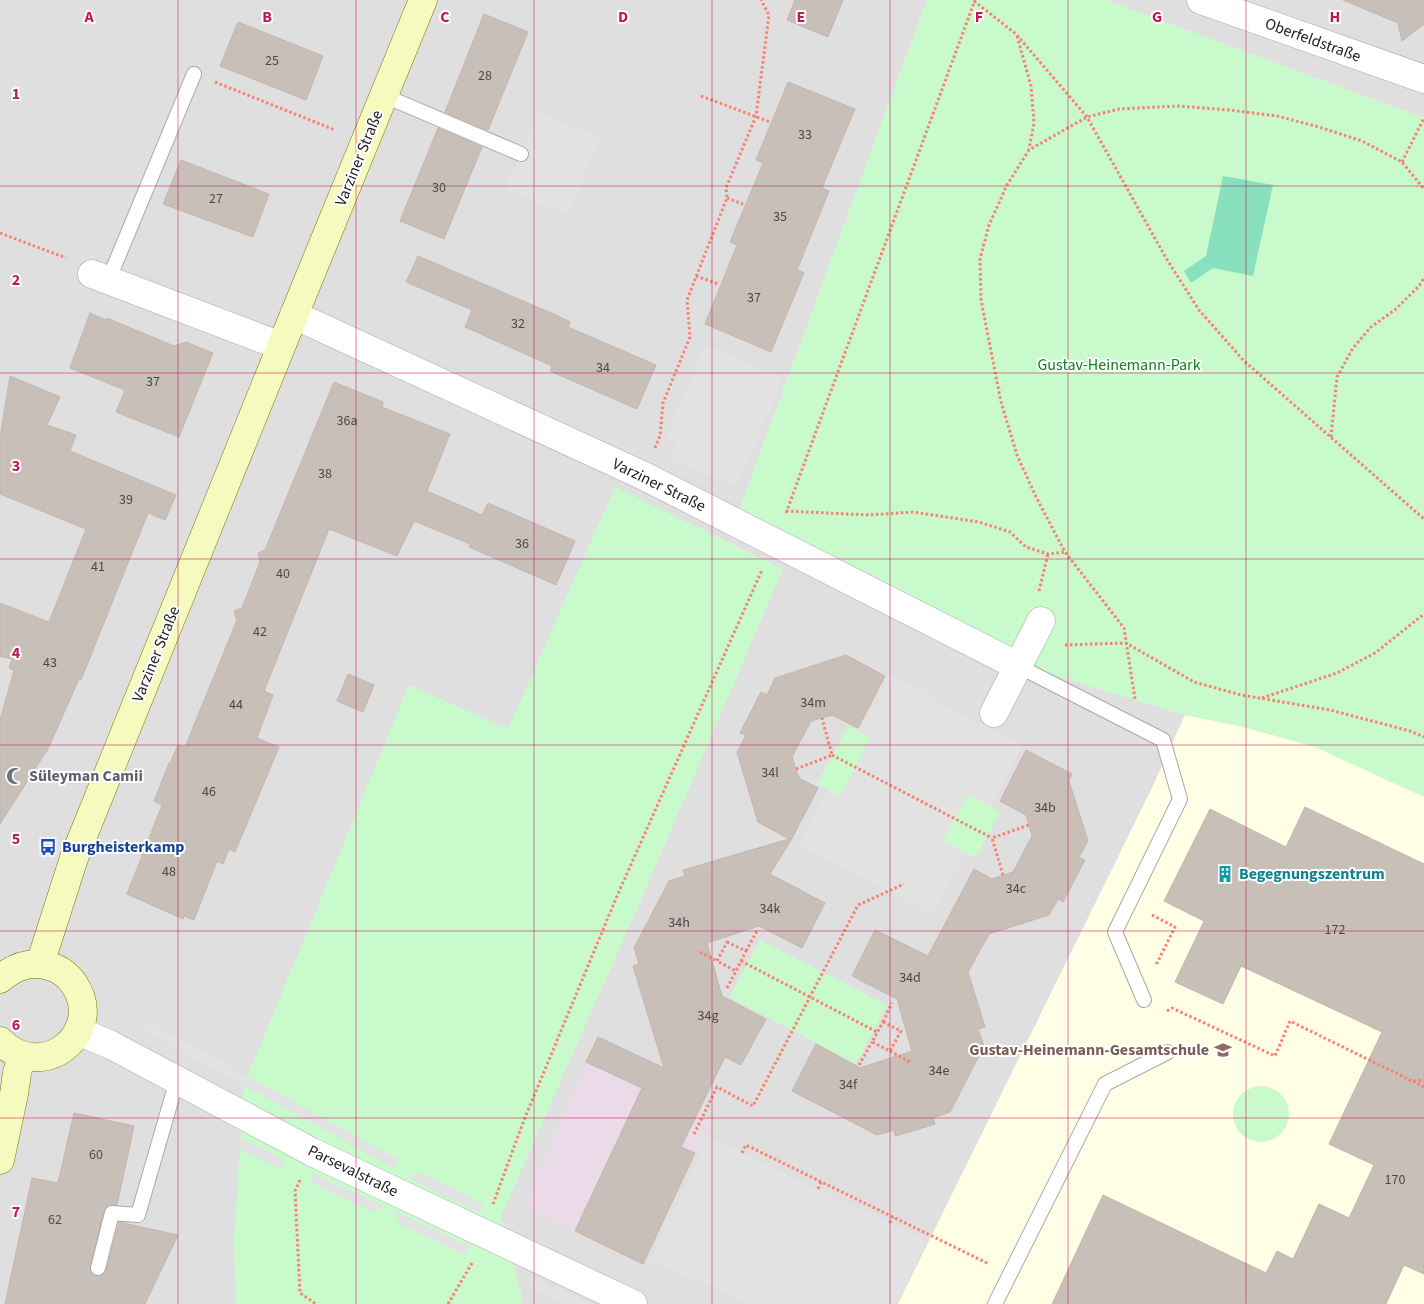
<svg xmlns="http://www.w3.org/2000/svg" width="1424" height="1304" font-family="'Source Sans 3',sans-serif">
  <style>
    .residential { fill: #e0dfdf }
    .industrial { fill: #ebdbe8 }
    .education { fill: #ffffe5 }
    .park { fill: #c8facc }
    .pitch { fill: #88e0be }
    .parking { fill: #e2e2e2 }
    .building { fill: #c7bfb8; stroke: #c4b6ab }
    .lines { fill: none; stroke-linecap: round; stroke-linejoin: round }
    .lane-casing { stroke: #a9a9a9; stroke-width: 16 }
    .street-casing { stroke: #a9a9a9; stroke-width: 29 }
    .secondary-casing { stroke: #707d05; stroke-width: 29 }
    .path { stroke: #fa8072; stroke-width: 3; stroke-dasharray: 2.5 2.5; stroke-linecap: butt }
    .lane { stroke: #fff; stroke-width: 14 }
    .street { stroke: #fff; stroke-width: 28 }
    .secondary { stroke: #f7fabf; stroke-width: 28 }
    .grid { fill: none; stroke: #c2185b; stroke-width: 1; stroke-opacity: 0.55 }
    .labels { text-anchor: middle; dominant-baseline: central; stroke-width: 4; stroke-linejoin: round; paint-order: stroke }
    .number-label { font-size: 14px; fill: #4b4948 }
    .street-label { font-size: 16px; fill: #222; stroke: #fff }
    .park-label { font-size: 16px; fill: #0c8416; stroke: #fff }
    .worship-label { font-size: 16px; font-weight: bold; fill: #5b616d; stroke: #fff; text-anchor: start }
    .transit-label { font-size: 16px; font-weight: bold; fill: #164399; stroke: #fff; text-anchor: start }
    .culture-label { font-size: 16px; font-weight: bold; fill: #0d838f; stroke: #fff; text-anchor: start }
    .education-label { font-size: 16px; font-weight: bold; fill: #785e54; stroke: #fff; text-anchor: end }
    .grid-label { font-size: 16px; text-anchor: middle; font-weight: bold; fill: #c2185b; stroke: #fff; stroke-width: 4; stroke-linejoin: round; paint-order: stroke }
  </style>
  <rect width="100%" height="100%" fill="#f2efe9"/>
  <g class="residential">
    <path d="M0 0H927L740 508 1040 671 1185 715 1152 788 898 1304H0Z"/>
    <path d="M1105 0H1424V118Z"/>
  </g>
  <path class="industrial" d="M598 1037 709 1089 697 1115 711 1121 643 1264 524 1206Z"/>
  <path class="education" d="M1185 715 1244 727 1315 747 1424 797V1304H898L1152 788Z"/>
  <g class="park">
    <path d="M927 0H1105L1424 118V797L1315 747 1244 727 1185 715 1040 671 740 508Z"/>
    <path d="M615 487 783 569 637 909 501 1216 523 1300 521 1304H236L234 1241 244 1085 409 685 508 729Z"/>
    <path d="M848 726 871 738 840 797 817 784Z"/>
    <path d="M968 794 1000 812 976 858 943 840Z"/>
    <path d="M760 940 887 1005 856 1064 729 997Z"/>
    <circle cx="1261" cy="1114" r="28"/>
  </g>
  <path class="pitch" d="M1223 176 1273 185 1253 276 1213 268 1191 283 1184 271 1206 256Z"/>
  <g class="parking">
    <path d="M538 112 600 138 568 215 506 189Z"/>
    <path d="M705 345 783 377 737 487 669 459 676 443 666 438Z"/>
    <path d="M889 675 1022 746 992 807 968 795 943 840 966 853 933 915 800 845 829 790 841 797 871 738 859 732Z"/>
    <path d="M149 1022 399 1160 394 1168 143 1030Z"/>
    <path d="M708 1137 927 1241 898 1304H747L651 1259Z"/>
    <path d="M242 1139 284 1159 280 1169 237 1148Z"/>
    <path d="M422 1173 484 1205 480 1213 409 1178Z"/>
    <path d="M314 1174 385 1207 371 1211 310 1182Z"/>
    <path d="M393 1210 469 1246 464 1255 400 1224Z"/>
    <path d="M529 1275 591 1304H568L525 1284Z"/>
  </g>
  <g class="building">
    <path d="M795 0H843L828 37 787 20Z"/>
    <path d="M1343 0H1424V24L1402 41 1398 23Z"/>
    <path d="M484 14 528 32 488 130 445 112Z"/>
    <path d="M238 22 323 56 306 100 220 66Z"/>
    <path d="M788 82 855 109 822 188 829 191 797 270 804 273 771 352 705 324 737 245 730 242 763 163 756 160Z"/>
    <path d="M438 128 482 147 444 239 400 221Z"/>
    <path d="M181 160 269 194 253 237 163 204Z"/>
    <path d="M418 256 556 315 570 322 568 327 656 365 637 409 550 371 552 366 465 327 472 310 406 282Z"/>
    <path d="M90 313 106 320 107 318 174 346 186 342 213 353 179 437 116 412 125 390 70 368Z"/>
    <path d="M10 376 60 397 47 425 76 435 70 451 176 495 165 520 148 513 81 680 79 679 48 749 0 824V720L14 670 9 668 12 659 0 656V603L49 622 86 529 0 494V438Z"/>
    <path d="M334 382 383 402 382 407 450 434 427 491 482 515 488 503 575 541 556 585 469 547 470 544 414 521 397 556 329 529 264 691 273 695 257 738 279 747 235 852 229 849 223 864 217 861 194 920 184 916 183 919 127 894 162 805 154 801 169 763H170L178 745 185 747 237 620 234 611 242 608 260 562 258 553 265 550Z"/>
    <path d="M846 655 885 676 858 728 832 715 811 721 792 757 799 778 818 788 791 840 770 874 825 903 802 948 759 926 707 943 722 996 766 1019 741 1065 725 1057 681 1147 695 1153 643 1264 575 1231 642 1088 586 1062 598 1037 664 1068 633 966 639 964 634 948 669 881 685 876 683 870 789 839 758 822 737 752 746 735 740 733 761 692 767 695 775 678Z"/>
    <path d="M348 674 374 685 363 712 337 701Z"/>
    <path d="M1026 750 1072 774 1069 781 1088 841 1079 857 1085 860 1063 902 1058 899 1049 915 989 934 968 972 985 1027 978 1029 984 1046 950 1112 933 1118 935 1124 916 1130 895 1136 894 1130 877 1135 792 1091 816 1044 860 1068 912 1051 897 999 852 976 875 930 928 956 974 869 992 879 1013 872 1032 836 1026 815 1000 801Z"/>
    <path d="M1305 807 1424 864V1274L1404 1265 1386 1304H1052L1103 1195 1266 1273 1277 1251 1293 1259 1319 1204 1349 1218 1374 1165 1329 1144 1382 1032 1241 966 1223 1004 1175 982 1204 921 1164 901 1210 809 1286 847Z"/>
    <path d="M74 1113 134 1126 117 1205H108L104 1211 90 1266 92 1274 100 1276 106 1271 119 1222 178 1235 145 1304H5L32 1178 58 1183Z"/>
  </g>
  <g class="lines">
    <g class="lane-casing">
      <g id="lane">
        <path d="M385 96 521 154"/>
        <path d="M108 281 194 74"/>
        <path d="M1018 666 1163 740 1180 799 1115 932 1144 1000"/>
        <path d="M98 1268 112 1213 138 1215 177 1080"/>
        <path d="M995 1304 1105 1084 1168 1052"/>
      </g>
    </g>
    <g class="street-casing">
      <g id="street">
        <path d="M1201 0 1424 79"/>
        <path d="M92 274 281 346"/>
        <path d="M294 315 644 476 1018 666 994 713"/>
        <path d="M1018 666 1041 621"/>
        <path d="M78 1031 111 1045 312 1152 633 1304"/>
      </g>
    </g>
    <g class="secondary-casing">
      <g id="secondary">
        <path d="M40 964 74 858 294 315 423 0"/>
        <path d="M0 979C15 966 30 961 49 966 60 969 68 975 74 984 106 1031 44 1085 0 1041"/>
        <path d="M0 1160 14 1094 17 1073 22 1056"/>
      </g>
    </g>
    <g class="path">
      <path d="M974 1 1016 34 1087 117 1166 258 1199 310 1244 361 1424 519"/>
      <path d="M1017 36 1031 86 1034 123 1029 149"/>
      <path d="M215 82 335 130"/>
      <path d="M701 96 770 122"/>
      <path d="M1402 162 1424 118"/>
      <path d="M727 198 743 204"/>
      <path d="M0 233 66 258"/>
      <path d="M696 276 718 284"/>
      <path d="M1331 437 1337 377 1353 348 1371 327 1396 309 1419 286 1424 278"/>
      <path d="M655 448 660 436 663 403 690 337 687 300 727 198 726 188 756 116 769 15 761 0"/>
      <path d="M786 511 869 515 913 512 979 522 1010 532 1026 547 1048 554 1065 552"/>
      <path d="M786 513 975 0"/>
      <path d="M1039 591 1048 554"/>
      <path d="M1065 645 1126 643 1194 682 1241 695 1330 710 1410 731 1424 737"/>
      <path d="M1262 698 1337 673 1375 653 1424 614"/>
      <path d="M1135 699 1124 628 1065 552 1036 497 1017 455 1001 402 981 300 980 259 989 225 1007 185 1029 150 1087 117 1119 109 1178 106 1229 110 1277 116 1319 127 1362 141 1402 162 1424 189"/>
      <path d="M832 755 992 838"/>
      <path d="M796 769 832 755 822 718"/>
      <path d="M1003 875 992 838 1029 825"/>
      <path d="M1152 915 1175 927 1156 965"/>
      <path d="M727 942 746 951 736 971 717 961Z"/>
      <path d="M746 951 757 931"/>
      <path d="M700 952 717 961"/>
      <path d="M741 961 877 1032"/>
      <path d="M727 988 736 971"/>
      <path d="M1167 1011 1172 1008 1275 1056 1290 1021 1412 1081 1424 1080"/>
      <path d="M883 1022 901 1031 890 1051 872 1042Z"/>
      <path d="M883 1022 892 1003"/>
      <path d="M890 1051 910 1062"/>
      <path d="M859 1065 872 1042"/>
      <path d="M1413 1081 1424 1087"/>
      <path d="M694 1134 717 1087 753 1106 858 905 904 884"/>
      <path d="M742 1153 746 1145 989 1264"/>
      <path d="M300 1180 295 1191 300 1293 316 1304"/>
      <path d="M818 1189 821 1182"/>
      <path d="M493 1204 524 1120 617 896 762 570"/>
      <path d="M890 1223 893 1216"/>
      <path d="M448 1304 472 1263"/>
    </g>
    <use href="#lane" class="lane"/>
    <use href="#street" class="street"/>
    <use href="#secondary" class="secondary"/>
  </g>
  <path class="grid" d="M178 0V1304M356 0V1304M534 0V1304M712 0V1304M890 0V1304M1068 0V1304M1246 0V1304M0 186H1424M0 373H1424M0 559H1424M0 745H1424M0 931H1424M0 1118H1424"/>
  <defs>
    <g id="mosque-bare" transform="scale(1.35)"><path d="M3.5-4.9A6 6 0 1 0 3.5 4.9A5 5 0 1 1 3.5-4.9Z" fill="#6b7280" stroke="#fff" stroke-width="2.5" paint-order="stroke"/></g>
    <g id="bus-bare" transform="scale(1.35)"><path d="M-5-6H5V4H4V6H2V4H-2V6H-4V4H-5ZM-3.5-4V0h7V-4ZM-3.5 1.2v1.5H-2V1.2ZM2 1.2v1.5H3.5V1.2Z" fill="#1a4fb4" stroke="#fff" stroke-width="2.5" paint-order="stroke"/></g>
    <g id="building-bare" transform="scale(1.35)"><path d="M-4-6H4V6H1V3H-1V6H-4ZM-2.5-4.3h1.7v1.8h-1.7ZM.8-4.3h1.7v1.8H.8ZM-2.5-1h1.7V.8h-1.7ZM.8-1h1.7V.8H.8Z" fill="#0f9aa8" stroke="#fff" stroke-width="2.5" paint-order="stroke"/></g>
    <g id="school-bare" transform="scale(1.35)"><path d="M0-5L7-2L0 1L-7-2ZM-4 1L0 2.5L4 1V4Q0 6-4 4Z" fill="#8d6e63" stroke="#fff" stroke-width="2.5" paint-order="stroke"/></g>
  </defs>
  <g fill-rule="evenodd">
    <use href="#mosque-bare" x="15" y="776"/>
    <use href="#bus-bare" x="48" y="847"/>
    <use href="#building-bare" x="1225" y="874"/>
    <use href="#school-bare" x="1223" y="1050"/>
  </g>
  <g class="labels">
    <g class="number-label">
      <text x="272" y="61">25</text>
      <text x="485" y="76">28</text>
      <text x="805" y="135">33</text>
      <text x="439" y="188">30</text>
      <text x="216" y="199">27</text>
      <text x="780" y="217">35</text>
      <text x="754" y="298">37</text>
      <text x="518" y="324">32</text>
      <text x="603" y="368">34</text>
      <text x="153" y="382">37</text>
      <text x="347" y="421">36a</text>
      <text x="325" y="474">38</text>
      <text x="126" y="500">39</text>
      <text x="522" y="544">36</text>
      <text x="98" y="567">41</text>
      <text x="283" y="574">40</text>
      <text x="260" y="632">42</text>
      <text x="50" y="663">43</text>
      <text x="813" y="703">34m</text>
      <text x="236" y="705">44</text>
      <text x="770" y="773">34l</text>
      <text x="209" y="792">46</text>
      <text x="1045" y="808">34b</text>
      <text x="169" y="872">48</text>
      <text x="1016" y="889">34c</text>
      <text x="770" y="909">34k</text>
      <text x="679" y="923">34h</text>
      <text x="1335" y="930">172</text>
      <text x="910" y="978">34d</text>
      <text x="708" y="1016">34g</text>
      <text x="939" y="1071">34e</text>
      <text x="848" y="1085">34f</text>
      <text x="96" y="1155">60</text>
      <text x="1395" y="1180">170</text>
      <text x="55" y="1220">62</text>
    </g>
    <g class="street-label">
      <text transform="translate(1313 40) rotate(20)">Oberfeldstraße</text>
      <text transform="translate(359 158) rotate(-68)">Varziner Straße</text>
      <text transform="translate(659 485) rotate(26)">Varziner Straße</text>
      <text transform="translate(156 654) rotate(-68)">Varziner Straße</text>
      <text transform="translate(353 1171) rotate(26)">Parsevalstraße</text>
    </g>
    <g class="park-label">
      <text x="1119" y="365">Gustav-Heinemann-Park</text>
    </g>
    <g class="worship-label">
      <text x="29" y="776">Süleyman Camii</text>
    </g>
    <g class="transit-label">
      <text x="62" y="847">Burgheisterkamp</text>
    </g>
    <g class="culture-label">
      <text x="1239" y="874">Begegnungszentrum</text>
    </g>
    <g class="education-label">
      <text x="1209" y="1050">Gustav-Heinemann-Gesamtschule</text>
    </g>
  </g>
  <g class="grid-label">
    <text x="89" y="22">A</text>
    <text x="267" y="22">B</text>
    <text x="445" y="22">C</text>
    <text x="623" y="22">D</text>
    <text x="801" y="22">E</text>
    <text x="979" y="22">F</text>
    <text x="1157" y="22">G</text>
    <text x="1335" y="22">H</text>
    <text x="16" y="99">1</text>
    <text x="16" y="285">2</text>
    <text x="16" y="471">3</text>
    <text x="16" y="658">4</text>
    <text x="16" y="844">5</text>
    <text x="16" y="1030">6</text>
    <text x="16" y="1217">7</text>
  </g>
</svg>
